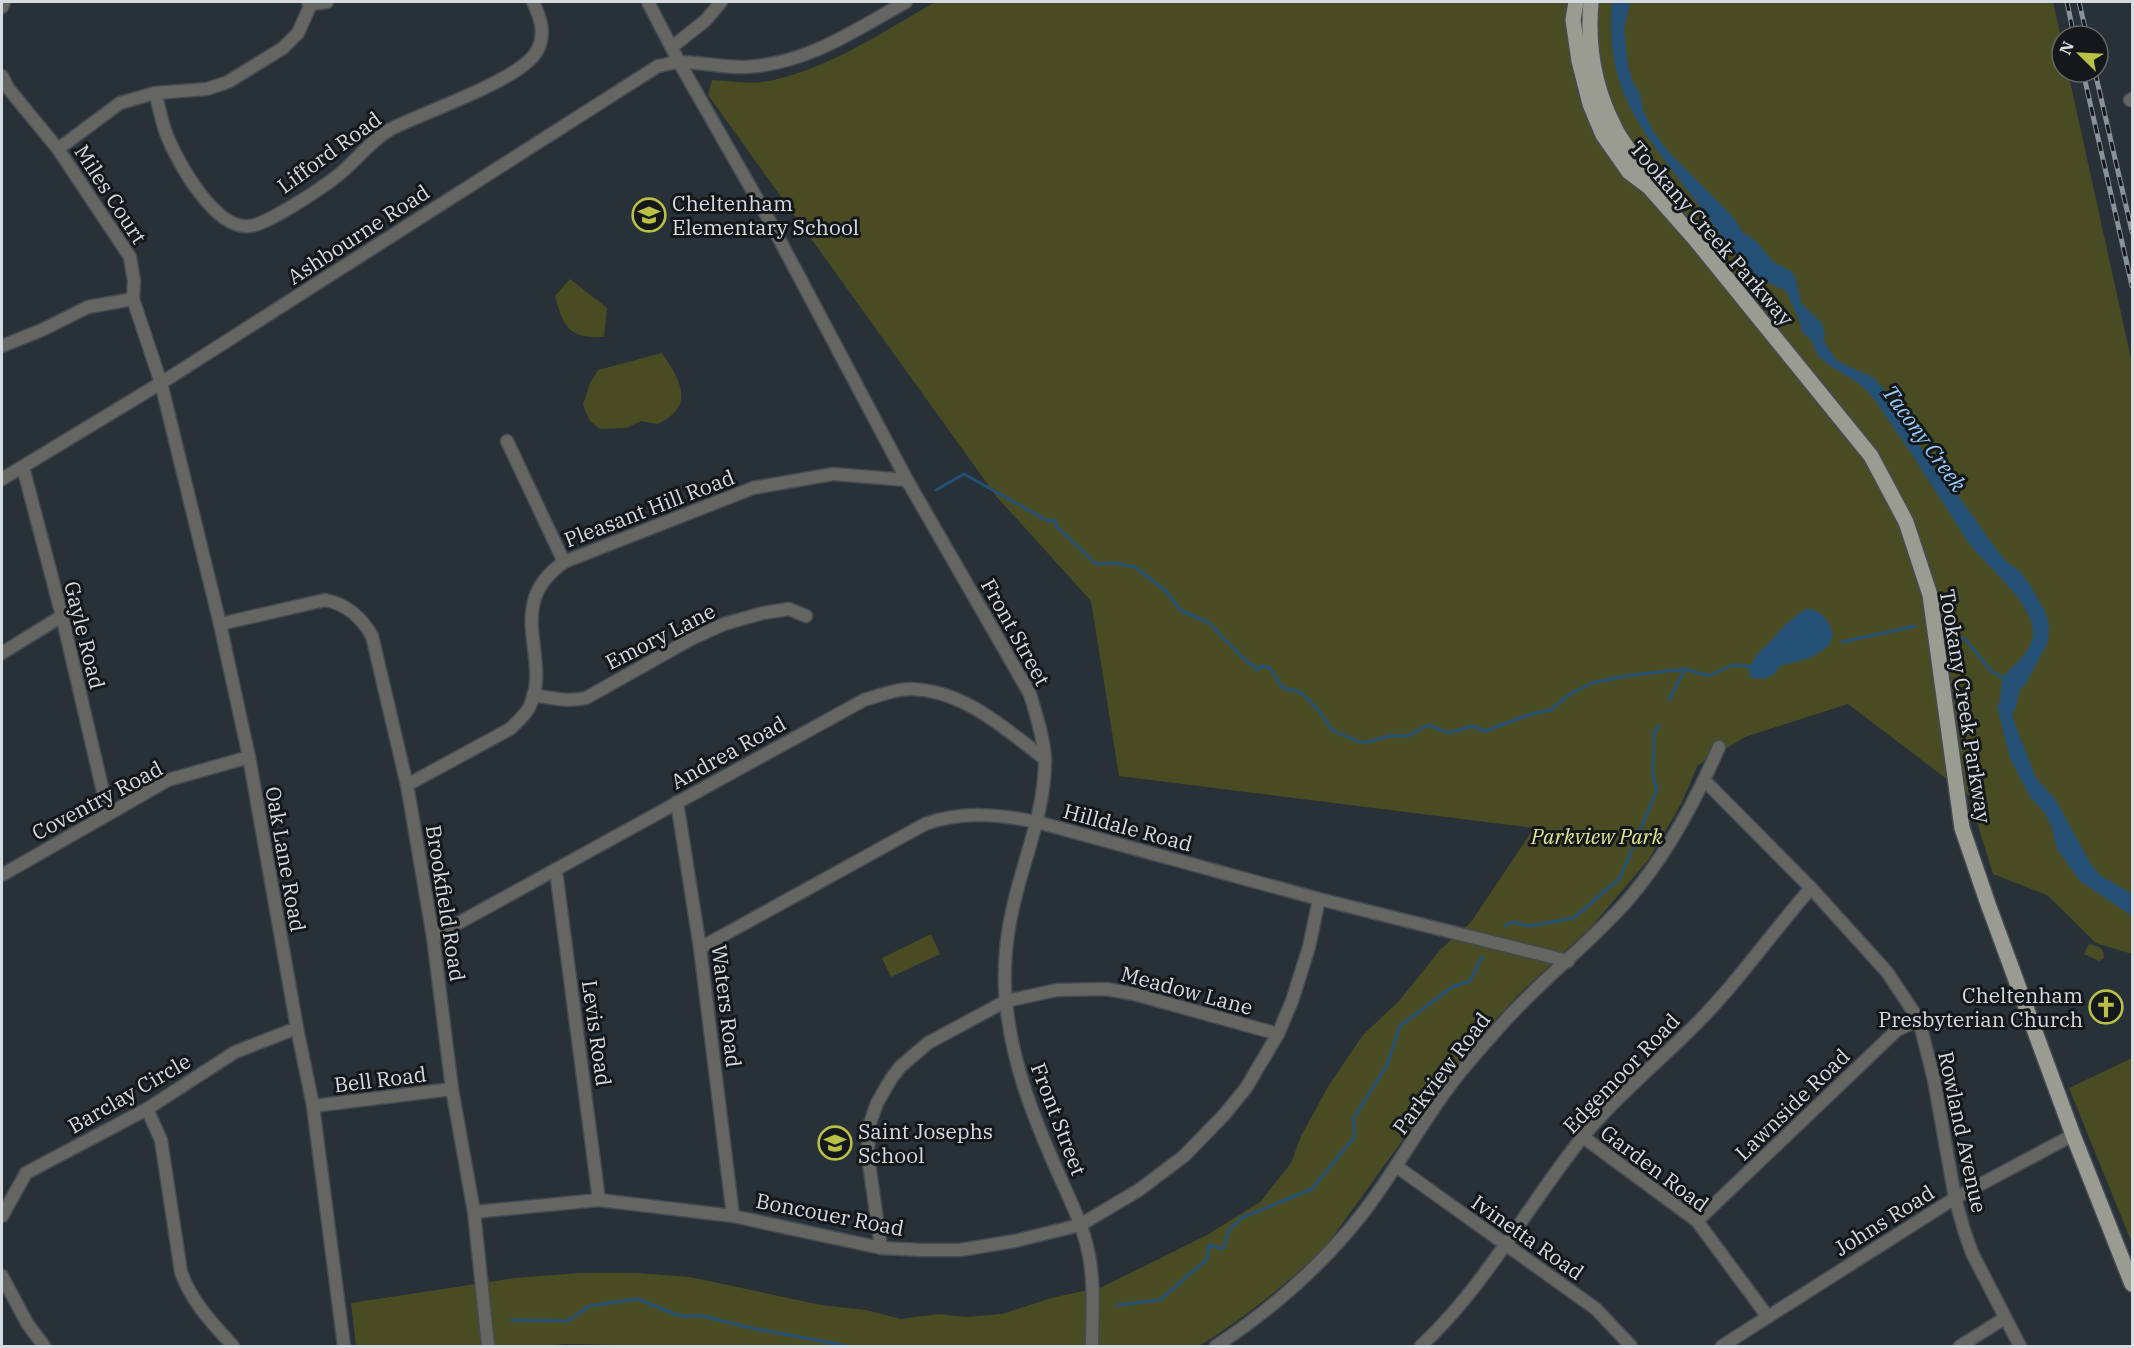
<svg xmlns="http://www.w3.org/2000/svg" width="2134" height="1348" font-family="'IBM Plex Serif',serif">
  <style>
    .green { fill: #494c23 }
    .water { fill: #255076 }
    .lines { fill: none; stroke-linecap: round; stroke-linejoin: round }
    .stream { stroke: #255076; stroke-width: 3 }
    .minor-casing { stroke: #444b53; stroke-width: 15 }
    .major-casing { stroke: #444b53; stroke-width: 18 }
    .minor { stroke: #656661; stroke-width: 12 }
    .major { stroke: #9a9b91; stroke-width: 15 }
    .rail-casing { stroke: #8b9198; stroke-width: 5 }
    .rail { stroke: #14181b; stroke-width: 3; stroke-dasharray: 9; stroke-linecap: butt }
    .labels { text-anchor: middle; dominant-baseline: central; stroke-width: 6; stroke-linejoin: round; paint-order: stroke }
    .street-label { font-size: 21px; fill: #d6dbe0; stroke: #14181b }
    .poi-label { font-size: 21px; fill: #d6dbe0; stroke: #14181b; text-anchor: start }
    .park-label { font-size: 21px; font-style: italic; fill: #e3e993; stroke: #14181b }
    .water-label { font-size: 22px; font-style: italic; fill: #97cbfc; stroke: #14181b }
  </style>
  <rect width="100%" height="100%" fill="#283038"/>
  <g class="green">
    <path d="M935 2H2053L2062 42V72H2068L2132 363V954L2096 943 2047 895 1993 874 1969 796 1848 704 1745 737 1698 765 1681 804 1649 859 1592 926 1518 995 1467 1051 1329 1242C1294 1279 1243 1319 1199 1346H658L565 1344 547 1346H356L351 1303 515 1278 580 1273H637L690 1277 821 1305 866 1310 901 1319 939 1314 966 1317 1002 1314 1051 1298 1102 1287 1207 1235 1260 1202 1291 1163 1301 1136 1329 1085 1363 1035 1399 1001 1440 950 1471 922 1534 828 1119 776 1091 601 996 496 708 95 712 80C729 81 747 84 763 82 826 71 881 33 935 2Z"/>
    <path d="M570 279 607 308 604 337C568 338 564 328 555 296Z"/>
    <path d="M662 353C673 370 692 395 674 413 669 418 663 421 658 424L641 421 626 428 600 429 590 421 583 405 590 383 598 370Z"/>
    <path d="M931 934 940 954 891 977 882 958Z"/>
    <path d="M2089 944C2099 947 2104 947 2104 958L2099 961 2084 954Z"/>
    <path d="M2132 1058V1243L2069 1088Z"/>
  </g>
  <g class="water">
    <path d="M1612 2H1630L1624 28 1628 66 1633 82 1640 93 1643 110 1653 131 1668 151 1733 217 1743 232 1757 242 1773 262 1791 271 1796 278 1801 303 1822 323 1825 334 1823 340 1837 361 1874 378 1886 391 1893 407 1933 465 1952 487 1999 553 2008 563 2020 571 2030 585 2046 613 2049 625 2048 642 2025 685 2019 691 2016 707 2012 715 2015 724 2036 778 2055 799 2091 864 2100 875 2132 894V916L2080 881 2057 849 2053 831 2045 813 2030 797 2010 758 1997 706 2000 701 2002 678C2014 664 2035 650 2033 630 2030 601 1990 569 1972 547 1965 539 1960 529 1954 520 1936 493 1919 464 1900 437 1888 421 1879 403 1865 389 1853 377 1837 372 1824 361 1813 354 1815 339 1803 334L1799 320 1786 291 1767 282 1755 279C1731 251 1711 220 1688 191 1639 126 1605 90 1612 2Z"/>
    <path d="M1805 609C1821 609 1829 620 1833 635L1829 646 1810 658 1780 666 1773 675 1763 679 1751 678 1748 667 1753 662 1756 655 1766 646 1784 626Z"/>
  </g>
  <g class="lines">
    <g class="stream">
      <path d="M936 490 964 474 1048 521 1055 520 1057 527 1096 564 1115 563 1135 567 1166 591 1181 611 1208 622 1243 658 1258 670 1261 666 1270 668 1282 687 1302 693 1320 712 1332 730 1359 742H1368L1388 736H1408L1428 725 1449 733 1472 726 1485 731 1531 714 1551 710 1570 694 1592 683 1625 676 1685 669"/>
      <path d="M1958 640 1965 639 1991 671 2003 678"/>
      <path d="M1842 642 1915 626"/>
      <path d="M1669 700 1685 669 1709 676 1733 665 1750 666"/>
      <path d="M1505 926 1512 922 1530 926 1574 918 1620 878 1657 790 1653 774 1654 733 1659 726"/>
      <path d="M1117 1305 1160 1300 1207 1259 1209 1245 1223 1249 1229 1230 1241 1218 1312 1189 1355 1136 1353 1119 1387 1065 1400 1026 1452 987 1470 981 1482 957"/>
      <path d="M511 1320 568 1321 589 1306 638 1299 680 1316H702L752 1328 847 1346"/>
    </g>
    <g class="minor-casing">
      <g id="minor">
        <path d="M308 2 311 4 327 2"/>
        <path d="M648 2 679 62 768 218 907 480 1030 694C1036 715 1044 738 1045 760 1045 811 1024 858 1013 907 1006 937 1003 971 1006 1002 1012 1062 1031 1111 1055 1166 1067 1194 1082 1222 1088 1251 1095 1281 1092 1316 1092 1346"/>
        <path d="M2 7 4 2"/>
        <path d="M672 47 706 20 721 2"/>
        <path d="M2 76 8 88 58 149 130 257 134 281 133 299 161 383 220 624 249 757 297 1028 313 1106 344 1346"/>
        <path d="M155 93C159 106 161 120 166 133 176 160 215 231 250 226 268 224 320 189 336 177 354 163 372 139 391 129 423 112 525 79 538 49 546 32 540 17 533 2"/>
        <path d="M2130 100 2132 99"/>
        <path d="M58 149 120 103 155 93 207 89 228 82 283 48 298 33 311 4"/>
        <path d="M2 346 42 330 88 307 133 299"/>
        <path d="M507 441 564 562"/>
        <path d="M23 467 62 616 108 813"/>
        <path d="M2 479 161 383 658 66C665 65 673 62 680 62 702 62 723 68 745 67 807 64 853 31 906 2"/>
        <path d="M220 624 325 600C346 604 362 618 372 636L407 785 433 937 452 1089 474 1212 488 1346"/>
        <path d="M2 653 62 616"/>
        <path d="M533 695C551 698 568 702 586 698L691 639 724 624 763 613 789 609 806 616"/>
        <path d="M1704 780 1811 888 1887 972 1919 1020 1934 1080 1955 1198 1964 1230 1972 1253 2020 1346"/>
        <path d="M407 785 510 729C517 722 524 716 529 708 554 658 501 606 564 562L753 488 833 474 907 480"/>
        <path d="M677 802 700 948 733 1216"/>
        <path d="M556 871 599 1200"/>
        <path d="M2 875 168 780 249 757"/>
        <path d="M433 937 864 700C878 696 895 689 910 689 964 690 1004 728 1045 759"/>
        <path d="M700 948 925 824C963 811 998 814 1037 822L1319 899 1568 961"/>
        <path d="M313 1106 452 1089"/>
        <path d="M147 1109 161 1140 181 1272C191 1301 212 1323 233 1346"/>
        <path d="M1583 1137 1697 1221 1768 1317"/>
        <path d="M1396 1166 1596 1309 1631 1346"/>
        <path d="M474 1212 599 1200 733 1216 881 1248 922 1250H960L1015 1241 1080 1225 1139 1190 1184 1156 1224 1115 1246 1088 1278 1034 1292 1001 1309 947 1319 899"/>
        <path d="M2 1216 26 1173 147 1109 235 1052 297 1028"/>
        <path d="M1697 1221 1897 1030 1919 1020"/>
        <path d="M881 1248 868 1156 869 1126 877 1103 891 1079 900 1067 928 1043 1006 1001 1057 990 1106 989 1134 994 1278 1034"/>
        <path d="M2 1276 27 1323 44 1346"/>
        <path d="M1216 1346C1271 1310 1322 1265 1363 1213 1400 1165 1428 1110 1467 1064 1487 1041 1506 1018 1528 997 1560 965 1595 937 1626 902 1664 859 1696 800 1719 747"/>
        <path d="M1421 1346C1486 1285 1526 1208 1581 1139 1613 1100 1651 1068 1687 1033 1733 989 1769 936 1811 888"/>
        <path d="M1722 1346 1955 1198 2073 1135"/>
        <path d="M1960 1346 2005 1318"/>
      </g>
    </g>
    <g class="major-casing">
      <g id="major">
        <path d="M1576 2 1573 20 1579 61 1590 104 1603 135 1629 172 1649 187 1695 239 1871 456 1906 522 1930 595 1962 828 1988 904 2073 1135 2132 1284"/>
        <path d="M1591 2C1587 46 1594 88 1615 128 1620 139 1629 149 1635 159 1640 167 1644 176 1648 185"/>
      </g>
    </g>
    <use href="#minor" class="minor"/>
    <use href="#major" class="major"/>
    <g class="rail-casing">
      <g id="rail">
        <path d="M2067 2 2074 36"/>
        <path d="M2079 2 2087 36"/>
        <path d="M2083 72 2132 286"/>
        <path d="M2095 72 2132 232"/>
      </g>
    </g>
    <use href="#rail" class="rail"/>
  </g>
  <defs>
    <g id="school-ring" transform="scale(1.725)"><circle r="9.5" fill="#14181b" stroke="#b9c046" stroke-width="1.5"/><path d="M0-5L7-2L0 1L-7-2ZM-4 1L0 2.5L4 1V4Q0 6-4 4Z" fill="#b9c046"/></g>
    <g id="church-ring" transform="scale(1.725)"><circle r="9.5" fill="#14181b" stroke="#b9c046" stroke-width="1.5"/><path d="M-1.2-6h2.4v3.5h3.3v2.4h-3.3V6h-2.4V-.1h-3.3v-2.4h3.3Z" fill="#b9c046"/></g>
  </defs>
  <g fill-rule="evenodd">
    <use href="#school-ring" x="649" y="215"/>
    <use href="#church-ring" x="2106" y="1007"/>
    <use href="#school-ring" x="835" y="1143"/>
  </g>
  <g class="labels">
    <g class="street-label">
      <text transform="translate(329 152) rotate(-36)">Lifford Road</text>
      <text transform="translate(111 194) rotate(57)">Miles Court</text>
      <text transform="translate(1712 233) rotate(49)">Tookany Creek Parkway</text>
      <text transform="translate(358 234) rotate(-33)">Ashbourne Road</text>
      <text transform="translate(649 508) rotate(-21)">Pleasant Hill Road</text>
      <text transform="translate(1016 632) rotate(61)">Front Street</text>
      <text transform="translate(85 635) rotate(76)">Gayle Road</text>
      <text transform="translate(660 636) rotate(-27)">Emory Lane</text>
      <text transform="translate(1966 706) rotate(81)">Tookany Creek Parkway</text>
      <text transform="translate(728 752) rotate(-29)">Andrea Road</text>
      <text transform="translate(97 800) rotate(-28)">Coventry Road</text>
      <text transform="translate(1128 827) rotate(15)">Hilldale Road</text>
      <text transform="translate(286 859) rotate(80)">Oak Lane Road</text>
      <text transform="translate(446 903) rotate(81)">Brookfield Road</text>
      <text transform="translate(1187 990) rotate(15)">Meadow Lane</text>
      <text transform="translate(727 1006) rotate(83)">Waters Road</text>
      <text transform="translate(597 1033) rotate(82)">Levis Road</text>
      <text transform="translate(1441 1073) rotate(-53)">Parkview Road</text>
      <text transform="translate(1621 1073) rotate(-46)">Edgemoor Road</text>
      <text transform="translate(380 1079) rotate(-7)">Bell Road</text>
      <text transform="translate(129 1093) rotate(-30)">Barclay Circle</text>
      <text transform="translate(1792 1104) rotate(-44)">Lawnside Road</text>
      <text transform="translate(1059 1119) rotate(69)">Front Street</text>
      <text transform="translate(1963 1132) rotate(78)">Rowland Avenue</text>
      <text transform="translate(1655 1168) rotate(37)">Garden Road</text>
      <text transform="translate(830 1214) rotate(11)">Boncouer Road</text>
      <text transform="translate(1884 1220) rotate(-32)">Johns Road</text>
      <text transform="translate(1528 1237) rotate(35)">Ivinetta Road</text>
    </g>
    <g class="poi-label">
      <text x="672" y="203">Cheltenham<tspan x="672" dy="24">Elementary School</tspan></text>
      <text x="2083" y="995" text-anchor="end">Cheltenham<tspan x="2083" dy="24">Presbyterian Church</tspan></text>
      <text x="858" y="1131">Saint Josephs<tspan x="858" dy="24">School</tspan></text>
    </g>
    <g class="park-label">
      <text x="1597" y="836">Parkview Park</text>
    </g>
    <g class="water-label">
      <text transform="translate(1925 438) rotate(54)">Tacony Creek</text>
    </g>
  </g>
  <rect width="2134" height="1348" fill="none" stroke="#d6dbe0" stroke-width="6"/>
  <g transform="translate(2080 54) rotate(294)"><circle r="28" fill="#14181b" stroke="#62666a" stroke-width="1.5"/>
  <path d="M0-4.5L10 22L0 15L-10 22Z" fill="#b9c046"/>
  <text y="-9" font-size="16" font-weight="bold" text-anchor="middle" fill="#d6dbe0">N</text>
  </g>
</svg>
